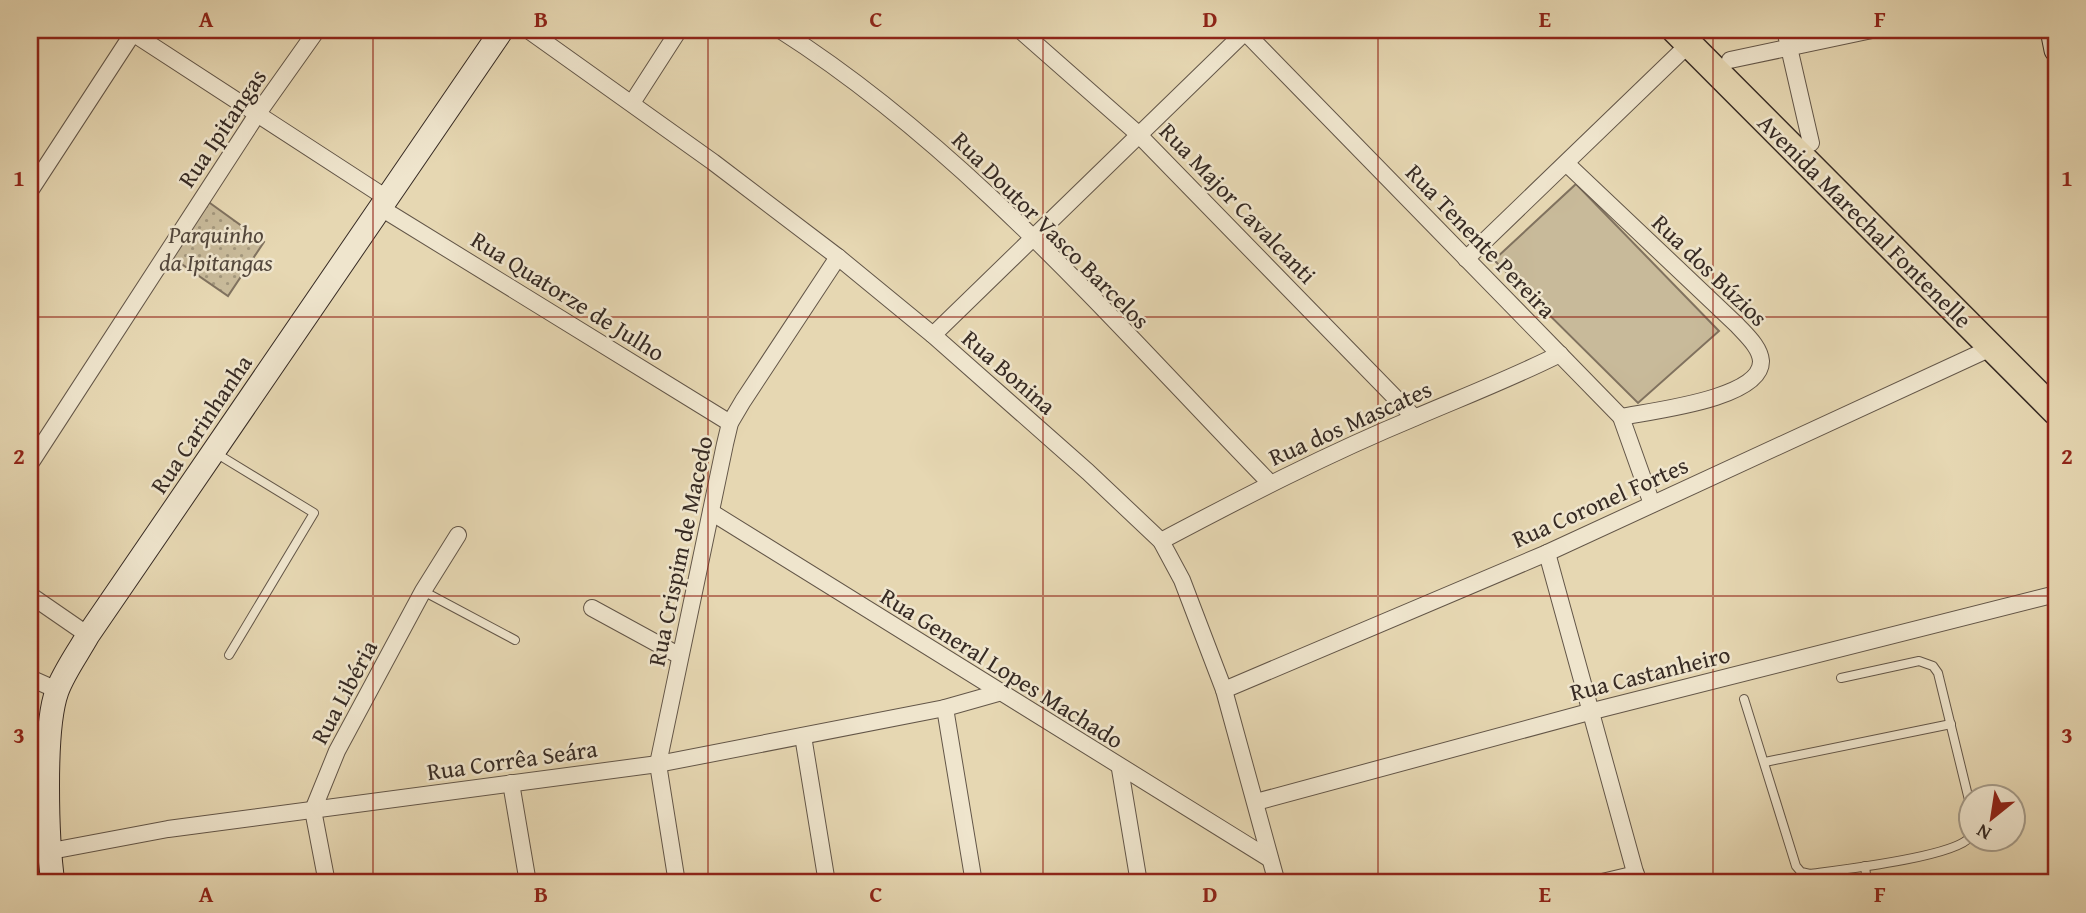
<svg xmlns="http://www.w3.org/2000/svg" width="2086" height="913" font-family="'Gentium Book Plus',serif">
  <style>
    .green { fill: url(#green-dots); stroke: #80725f; stroke-width: 2 }
    .pitch { fill: #c8ba9a; stroke: #80725f; stroke-width: 2 }
    .lines { fill: none; stroke-linecap: round; stroke-linejoin: round }
    .lane-casing { stroke: #635648; stroke-width: 10 }
    .street-casing { stroke: #635648; stroke-width: 18 }
    .secondary-casing { stroke: #372b24; stroke-width: 25 }
    .primary-casing { stroke: #372b24; stroke-width: 29 }
    .lane { stroke: #efe5cd; stroke-width: 8 }
    .street { stroke: #efe5cd; stroke-width: 16 }
    .secondary { stroke: #efe5cd; stroke-width: 23 }
    .primary { stroke: #e6d7b2; stroke-width: 26 }
    .grid { fill: none; stroke: #8f2418; stroke-width: 2; stroke-opacity: 0.55 }
    .labels { text-anchor: middle; dominant-baseline: central; stroke-width: 5; stroke-linejoin: round; paint-order: stroke }
    .street-label { font-size: 24px; fill: #372b24; stroke: #efe5cd }
    .park-label { font-size: 24px; font-style: italic; fill: #54483c; stroke: #efe5cd }
    .neatline { fill: none; stroke: #8f2418; stroke-width: 2.5 }
    .grid-label { font-size: 23px; text-anchor: middle; font-weight: bold; fill: #8f2418 }
  </style>
  <defs>
    <pattern id="green-dots" width="8" height="8" patternUnits="userSpaceOnUse" patternTransform="scale(1.75)"><rect width="8" height="8" fill="#c8ba9a"/><path d="M2 2h.1M6 6h.1" fill="none" stroke="#a3977d" stroke-width="1.8" stroke-linecap="round"/></pattern>
  </defs>
  <rect width="100%" height="100%" fill="#e6d7b2"/>
  <filter id="stains"><feTurbulence type="fractalNoise" baseFrequency=".00286" numOctaves="4"/><feColorMatrix values="0 0 0 0 .2 0 0 0 0 .09 0 0 0 0 .02 0 0 0 .5 -.17"/></filter>
  <radialGradient id="worn" r=".72"><stop offset=".6" stop-color="#630" stop-opacity="0"/><stop offset="1" stop-color="#630" stop-opacity=".3"/></radialGradient>
  <path class="green" d="M203 198 264 242 228 296 167 254Z"/>
  <path class="pitch" d="M1576 184 1719 331 1638 403 1494 260Z"/>
  <g class="lines">
    <g class="lane-casing">
      <g id="lane">
        <path d="M214 452 314 513 229 655"/>
        <path d="M423 591 515 640"/>
        <path d="M1841 678 1919 661 1933 666 1938 673 1970 804"/>
        <path d="M1744 699 1796 866 1801 872 1810 874C1840 870 1955 857 1970 837"/>
        <path d="M1765 762 1951 724"/>
        <path d="M1865 866 1867 883"/>
      </g>
    </g>
    <g class="street-casing">
      <g id="street">
        <path d="M128 30 388 199"/>
        <path d="M528 30 713 162 838 257 933 335 1088 472 1161 541 1182 580 1224 690 1277 883"/>
        <path d="M780 30C967 149 1117 326 1270 483"/>
        <path d="M1020 30 1137 133 1414 417"/>
        <path d="M1243 30 1621 417 1652 504"/>
        <path d="M1785 30 1811 143"/>
        <path d="M1730 60 1872 30"/>
        <path d="M632 103 679 30"/>
        <path d="M1567 164 1737 325C1746 335 1760 347 1761 361 1762 399 1650 411 1621 417"/>
        <path d="M30 191 135 30"/>
        <path d="M381 208 730 423"/>
        <path d="M1466 259 1689 44"/>
        <path d="M933 335 1247 30"/>
        <path d="M30 464 256 116 317 30"/>
        <path d="M711 512 1270 859"/>
        <path d="M1161 541C1244 497 1327 454 1414 418 1463 397 1512 378 1560 354"/>
        <path d="M1547 553 1638 883"/>
        <path d="M30 595 88 635"/>
        <path d="M592 608 680 656"/>
        <path d="M30 678 57 690"/>
        <path d="M1224 690 1547 553 1991 348"/>
        <path d="M945 708 974 883"/>
        <path d="M803 736 827 883"/>
        <path d="M1120 769 1139 883"/>
        <path d="M511 783 528 883"/>
        <path d="M1256 802 1589 712 2056 594"/>
        <path d="M30 855 168 829 658 764 945 708 998 693"/>
        <path d="M327 883 313 810 337 751 423 591 458 535"/>
        <path d="M677 883 658 764 725 444 730 423 743 401 838 257"/>
        <path d="M1598 883 1636 874"/>
      </g>
    </g>
    <g class="secondary-casing">
      <g id="secondary">
        <path d="M2052 30 2056 50"/>
        <path d="M53 883C47 841 43 730 57 691 64 672 78 653 88 635L502 30"/>
      </g>
    </g>
    <g class="primary-casing">
      <path id="primary" d="M1675 30 2056 412"/>
    </g>
    <use href="#lane" class="lane"/>
    <use href="#street" class="street"/>
    <use href="#secondary" class="secondary"/>
    <use href="#primary" class="primary"/>
  </g>
  <path class="grid" d="M373 30V883M708 30V883M1043 30V883M1378 30V883M1713 30V883M30 317H2056M30 596H2056"/>
  <g class="labels">
    <g class="street-label">
      <text transform="translate(222 128) rotate(-56)">Rua Ipitangas</text>
      <text transform="translate(1238 203) rotate(46)">Rua Major Cavalcanti</text>
      <text transform="translate(1865 221) rotate(45)">Avenida Marechal Fontenelle</text>
      <text transform="translate(1051 230) rotate(45)">Rua Doutor Vasco Barcelos</text>
      <text transform="translate(1481 241) rotate(46)">Rua Tenente Pereira</text>
      <text transform="translate(1710 270) rotate(44)">Rua dos Búzios</text>
      <text transform="translate(568 296) rotate(32)">Rua Quatorze de Julho</text>
      <text transform="translate(1009 372) rotate(41)">Rua Bonina</text>
      <text transform="translate(1350 423) rotate(-24)">Rua dos Mascates</text>
      <text transform="translate(201 424) rotate(-56)">Rua Carinhanha</text>
      <text transform="translate(1600 502) rotate(-24)">Rua Coronel Fortes</text>
      <text transform="translate(680 551) rotate(-78)">Rua Crispim de Macedo</text>
      <text transform="translate(1002 668) rotate(32)">Rua General Lopes Machado</text>
      <text transform="translate(1650 673) rotate(-14)">Rua Castanheiro</text>
      <text transform="translate(344 692) rotate(-62)">Rua Libéria</text>
      <text transform="translate(512 760) rotate(-8)">Rua Corrêa Seára</text>
    </g>
    <g class="park-label">
      <text x="216" y="234">Parquinho<tspan x="216" dy="28">da Ipitangas</tspan></text>
    </g>
  </g>
  <rect width="2086" height="913" fill="none" stroke="#e6d7b2" stroke-width="77"/>
  <g transform="translate(1992 818) rotate(210)"><circle r="33" fill="#efe5cd" stroke="#a59b89" stroke-width="2"/>
  <path d="M0-5L12 26L0 18L-12 26Z" fill="#8f2418"/>
  <text y="-10" font-size="19" font-weight="bold" text-anchor="middle" fill="#372b24">N</text>
  </g>
  <rect x="38" y="38" width="2010" height="836" class="neatline"/>
  <g class="grid-label">
    <text x="206" y="27">A</text>
    <text x="541" y="27">B</text>
    <text x="876" y="27">C</text>
    <text x="1210" y="27">D</text>
    <text x="1545" y="27">E</text>
    <text x="1880" y="27">F</text>
    <text x="19" y="186">1</text>
    <text x="2067" y="186">1</text>
    <text x="19" y="464">2</text>
    <text x="2067" y="464">2</text>
    <text x="19" y="743">3</text>
    <text x="2067" y="743">3</text>
    <text x="206" y="902">A</text>
    <text x="541" y="902">B</text>
    <text x="876" y="902">C</text>
    <text x="1210" y="902">D</text>
    <text x="1545" y="902">E</text>
    <text x="1880" y="902">F</text>
  </g>
  <rect width="100%" height="100%" filter="url(#stains)"/>
  <rect width="100%" height="100%" fill="url(#worn)"/>
</svg>
